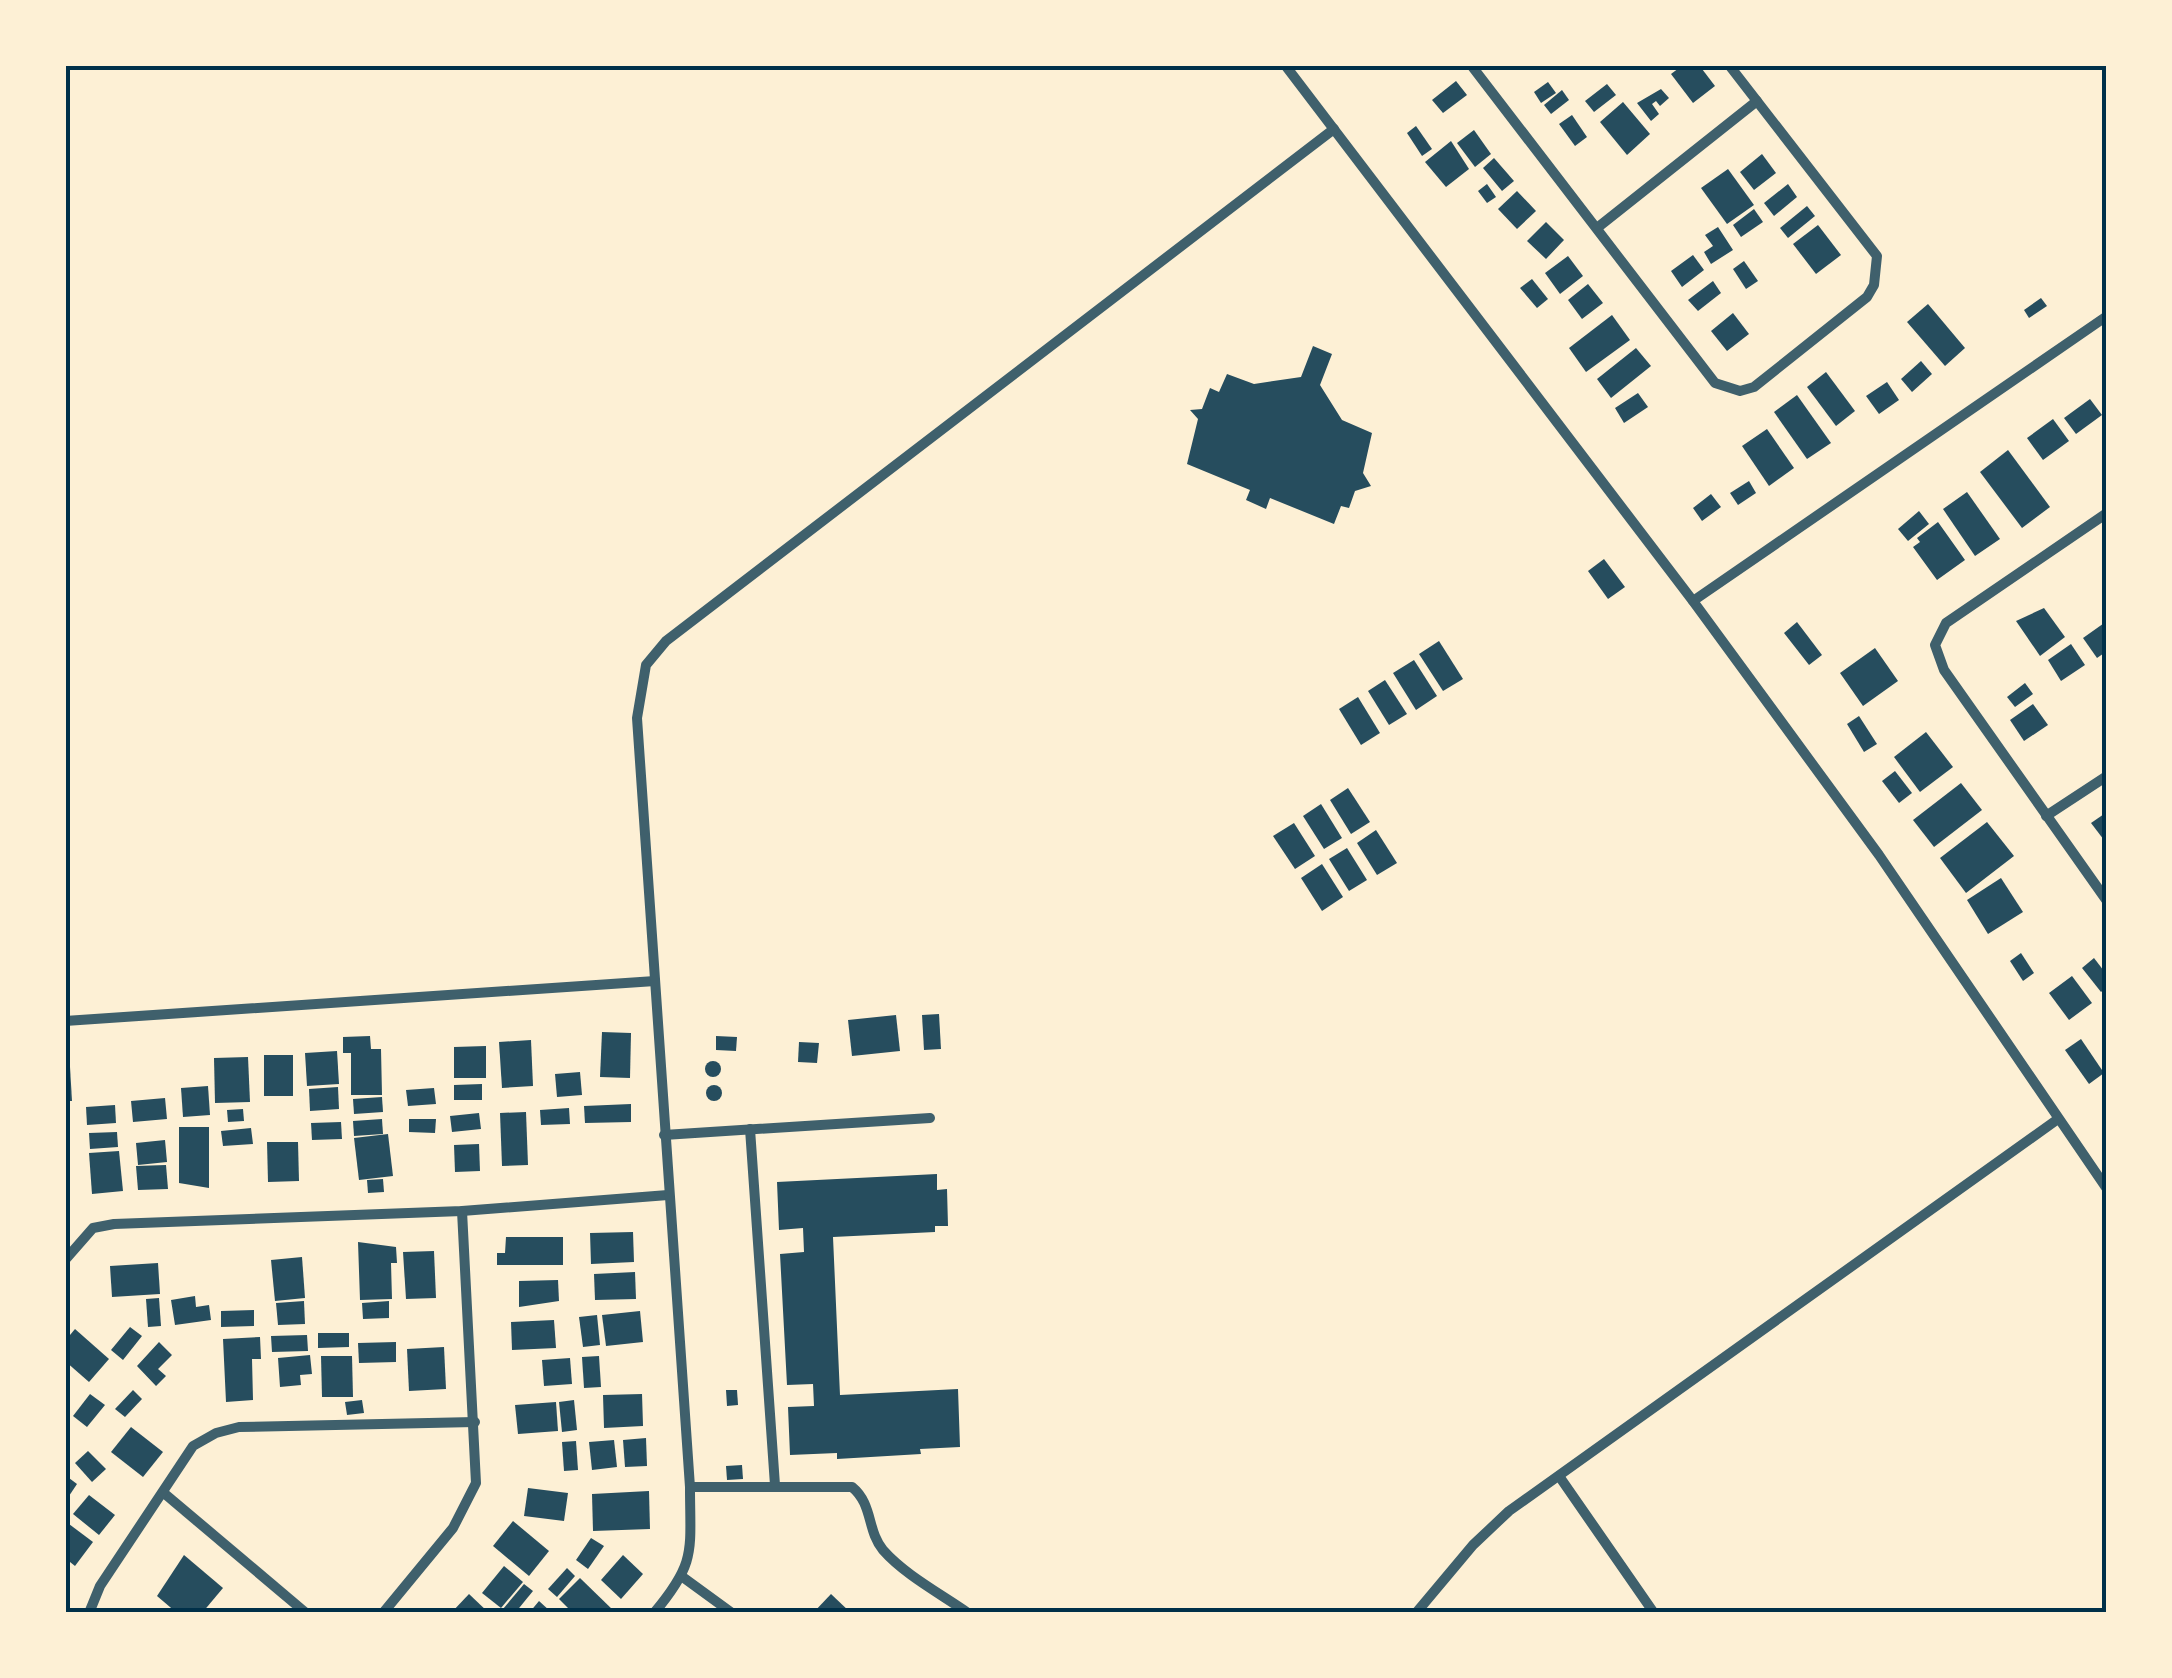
<svg xmlns="http://www.w3.org/2000/svg" width="2172" height="1678" font-family="'Space Grotesk',sans-serif">
  <style>
    .building { fill: #264d5e }
    .lines { fill: none; stroke-linecap: round; stroke-linejoin: round }
    .minor { stroke: #3f606c; stroke-width: 10 }
    .neatline { fill: none; stroke: #003049; stroke-width: 4 }
  </style>
  <rect width="100%" height="100%" fill="#fdf0d5"/>
  <g class="building">
    <path d="M1683 65H1699L1715 86 1693 103 1671 74Z"/>
    <path d="M1456 81 1467 95 1443 113 1432 100Z"/>
    <path d="M1548 82 1556 93 1541 103 1534 92Z"/>
    <path d="M1607 84 1616 95 1594 112 1585 101Z"/>
    <path d="M1661 89 1669 98 1660 106 1656 101 1652 104 1659 114 1651 121 1637 103Z"/>
    <path d="M1562 90 1569 100 1551 114 1544 105Z"/>
    <path d="M1623 102 1650 134 1627 155 1600 122Z"/>
    <path d="M1572 115 1587 137 1575 146 1559 124Z"/>
    <path d="M1416 126 1432 149 1422 156 1407 133Z"/>
    <path d="M1474 130 1491 154 1475 167 1457 143Z"/>
    <path d="M1451 141 1469 169 1446 187 1425 162Z"/>
    <path d="M1762 154 1776 173 1754 190 1740 172Z"/>
    <path d="M1494 158 1514 181 1502 191 1483 168Z"/>
    <path d="M1728 169 1754 205 1727 224 1701 188Z"/>
    <path d="M1487 184 1496 197 1487 203 1478 191Z"/>
    <path d="M1788 184 1797 197 1774 216 1764 203Z"/>
    <path d="M1517 191 1536 211 1517 229 1498 209Z"/>
    <path d="M1807 206 1815 216 1788 238 1780 228Z"/>
    <path d="M1754 209 1763 222 1741 237 1733 225Z"/>
    <path d="M1546 222 1564 240 1546 259 1527 241Z"/>
    <path d="M1818 225 1841 255 1816 274 1793 244Z"/>
    <path d="M1718 227 1733 250 1711 264 1704 252 1713 246 1705 235Z"/>
    <path d="M1693 255 1704 270 1682 287 1671 271Z"/>
    <path d="M1568 256 1583 276 1560 294 1545 273Z"/>
    <path d="M1744 261 1758 281 1746 289 1733 269Z"/>
    <path d="M1532 279 1548 299 1537 308 1520 288Z"/>
    <path d="M1713 281 1721 293 1698 311 1688 300Z"/>
    <path d="M1588 284 1603 303 1582 319 1568 300Z"/>
    <path d="M2041 298 2047 306 2029 318 2024 310Z"/>
    <path d="M1928 304 1965 348 1945 366 1907 322Z"/>
    <path d="M1733 313 1749 334 1727 351 1711 331Z"/>
    <path d="M1612 315 1630 340 1586 372 1569 348Z"/>
    <path d="M1313 346 1332 354 1320 385 1342 420 1372 433 1363 473 1371 486 1355 491 1349 508 1341 506 1334 524 1270 498 1266 509 1246 500 1250 490 1187 464 1198 419 1190 410 1202 409 1210 388 1219 392 1227 374 1254 384 1301 377Z"/>
    <path d="M1636 348 1651 366 1611 398 1597 379Z"/>
    <path d="M1921 361 1932 374 1912 392 1901 379Z"/>
    <path d="M1826 372 1855 411 1836 426 1807 387Z"/>
    <path d="M1887 382 1899 400 1879 414 1866 396Z"/>
    <path d="M1638 393 1648 407 1624 423 1615 408Z"/>
    <path d="M1797 395 1831 443 1807 459 1774 412Z"/>
    <path d="M2090 399 2102 415 2076 434 2064 418Z"/>
    <path d="M2053 419 2069 441 2043 460 2027 438Z"/>
    <path d="M1767 429 1794 468 1769 486 1742 446Z"/>
    <path d="M2008 450 2050 507 2022 528 1980 472Z"/>
    <path d="M1749 481 1756 493 1738 505 1730 493Z"/>
    <path d="M1967 492 2000 539 1975 556 1943 509Z"/>
    <path d="M1711 494 1721 507 1702 521 1693 508Z"/>
    <path d="M1919 511 1929 524 1908 541 1898 529Z"/>
    <path d="M1938 522 1965 560 1937 580 1913 547 1920 542 1917 538Z"/>
    <path d="M1604 559 1625 587 1608 599 1588 571Z"/>
    <path d="M2044 608 2065 637 2040 656 2016 621Z"/>
    <path d="M2107 621V651L2097 658 2083 638Z"/>
    <path d="M1797 622 1822 655 1809 665 1784 633Z"/>
    <path d="M1439 641 1463 679 1443 691 1419 654Z"/>
    <path d="M2071 644 2085 665 2061 681 2048 660Z"/>
    <path d="M1875 648 1898 681 1863 706 1840 673Z"/>
    <path d="M1414 660 1437 696 1416 710 1393 673Z"/>
    <path d="M1385 680 1407 714 1389 725 1368 691Z"/>
    <path d="M2025 683 2033 694 2015 707 2007 697Z"/>
    <path d="M1358 697 1380 733 1361 745 1339 709Z"/>
    <path d="M2033 704 2048 725 2024 741 2010 720Z"/>
    <path d="M1859 716 1877 744 1864 752 1847 724Z"/>
    <path d="M1926 732 1953 767 1920 792 1894 757Z"/>
    <path d="M1895 771 1912 793 1899 803 1882 781Z"/>
    <path d="M1961 783 1982 810 1934 847 1913 820Z"/>
    <path d="M1348 788 1370 822 1351 834 1330 800Z"/>
    <path d="M1321 804 1342 838 1324 849 1303 816Z"/>
    <path d="M2107 812V844L2091 823Z"/>
    <path d="M1987 822 2014 856 1966 893 1940 858Z"/>
    <path d="M1294 823 1315 856 1295 869 1273 836Z"/>
    <path d="M1376 830 1397 863 1377 875 1357 843Z"/>
    <path d="M1347 848 1367 880 1349 891 1329 859Z"/>
    <path d="M1322 864 1343 897 1322 911 1301 878Z"/>
    <path d="M2001 878 2023 912 1988 934 1967 900Z"/>
    <path d="M2021 953 2034 973 2023 981 2010 961Z"/>
    <path d="M2094 958 2107 975V987L2101 992 2082 968Z"/>
    <path d="M2072 976 2092 1003 2069 1020 2049 993Z"/>
    <path d="M939 1014 941 1049 924 1050 922 1015Z"/>
    <path d="M896 1015 900 1051 852 1056 848 1020Z"/>
    <path d="M602 1032 631 1033 630 1078 600 1077Z"/>
    <path d="M370 1036 371 1049H381L382 1095H351V1053H343V1037Z"/>
    <path d="M716 1036 737 1037 736 1051 716 1050Z"/>
    <path d="M2081 1039 2104 1073 2089 1084 2065 1050Z"/>
    <path d="M531 1040 533 1086 502 1088 499 1042Z"/>
    <path d="M799 1042 819 1043 817 1063 798 1062Z"/>
    <path d="M486 1046V1078H454V1047Z"/>
    <path d="M337 1051 339 1084 307 1086 305 1053Z"/>
    <rect x="264" y="1055" width="29" height="41"/>
    <path d="M248 1057 250 1102 215 1103 214 1058Z"/>
    <circle cx="713" cy="1069" r="8"/>
    <path d="M65 1067H70L72 1101H65Z"/>
    <path d="M580 1072 582 1095 557 1097 555 1074Z"/>
    <path d="M482 1084V1100H454V1085Z"/>
    <circle cx="714" cy="1093" r="8"/>
    <path d="M208 1086 210 1115 183 1117 181 1088Z"/>
    <path d="M338 1087 339 1109 310 1111 309 1089Z"/>
    <path d="M434 1088 436 1104 408 1106 406 1090Z"/>
    <path d="M382 1097 383 1112 354 1114 353 1099Z"/>
    <path d="M165 1098 167 1119 133 1122 131 1101Z"/>
    <path d="M631 1104V1122L585 1123 584 1106Z"/>
    <path d="M115 1105 116 1123 87 1125 86 1107Z"/>
    <path d="M569 1108 570 1124 541 1125 540 1110Z"/>
    <path d="M243 1109 244 1121 228 1122 227 1110Z"/>
    <path d="M526 1112 528 1165 502 1166 500 1113Z"/>
    <path d="M479 1113 481 1129 452 1132 450 1116Z"/>
    <path d="M382 1119 383 1134 354 1136 353 1121Z"/>
    <path d="M409 1119H436L435 1133 409 1132Z"/>
    <path d="M341 1122 342 1139 312 1140 311 1123Z"/>
    <path d="M179 1127H209V1188L179 1183Z"/>
    <path d="M251 1128 253 1144 223 1146 221 1131Z"/>
    <path d="M117 1132 118 1147 90 1149 89 1133Z"/>
    <path d="M388 1134 393 1176 359 1180 354 1138Z"/>
    <path d="M165 1140 167 1162 138 1165 136 1143Z"/>
    <path d="M267 1142H298L299 1181 268 1182Z"/>
    <path d="M479 1144 480 1171 455 1172 454 1145Z"/>
    <path d="M119 1151 123 1191 92 1194 89 1153Z"/>
    <path d="M166 1165 168 1189 138 1190 136 1166Z"/>
    <path d="M937 1174V1190L947 1189 948 1226H935V1232L833 1237 840 1395 958 1389 960 1447 920 1449 921 1454 837 1459V1453L790 1455 788 1407 814 1406 813 1384 787 1385 780 1254 804 1252 803 1228 779 1230 777 1182Z"/>
    <path d="M383 1179 384 1192 368 1193 367 1180Z"/>
    <path d="M633 1232 634 1262 591 1264 590 1233Z"/>
    <path d="M506 1237H563V1265H497V1253H505Z"/>
    <path d="M358 1242 396 1247 397 1263H391L392 1299 360 1300Z"/>
    <path d="M434 1251 436 1298 406 1299 403 1252Z"/>
    <path d="M302 1257 305 1298 275 1301 271 1260Z"/>
    <path d="M158 1263 160 1294 112 1297 110 1266Z"/>
    <path d="M635 1272 636 1299 595 1300 594 1274Z"/>
    <path d="M558 1280 559 1301 519 1307V1281Z"/>
    <path d="M195 1296 196 1307 209 1305 211 1320 175 1325 171 1300Z"/>
    <path d="M159 1298 161 1326 148 1327 146 1299Z"/>
    <path d="M304 1301 305 1324 278 1325 276 1303Z"/>
    <path d="M389 1301V1318L363 1319 362 1303Z"/>
    <path d="M254 1310V1326L221 1327V1311Z"/>
    <path d="M640 1311 643 1342 606 1346 602 1315Z"/>
    <path d="M597 1315 600 1345 583 1347 579 1317Z"/>
    <path d="M554 1320 556 1348 512 1350 511 1322Z"/>
    <path d="M130 1327 142 1336 123 1360 111 1350Z"/>
    <path d="M75 1329 109 1359 89 1382 65 1361V1341Z"/>
    <path d="M318 1333H349V1347L318 1348Z"/>
    <path d="M307 1335 308 1351 272 1352 271 1336Z"/>
    <path d="M260 1337 261 1359H252L253 1400 226 1402 223 1339Z"/>
    <path d="M159 1342 172 1355 158 1369 166 1376 156 1386 137 1366Z"/>
    <path d="M396 1342V1362L359 1363 358 1343Z"/>
    <path d="M444 1347 446 1389 409 1391 407 1349Z"/>
    <path d="M310 1355 312 1374 300 1375 301 1385 280 1387 278 1358Z"/>
    <path d="M321 1356H352L353 1397H322Z"/>
    <path d="M599 1356 601 1387 584 1388 582 1357Z"/>
    <path d="M570 1358 572 1384 544 1386 542 1360Z"/>
    <path d="M133 1390 142 1399 125 1417 115 1409Z"/>
    <path d="M726 1390H737L738 1405 727 1406Z"/>
    <path d="M90 1394 105 1405 87 1427 73 1416Z"/>
    <path d="M642 1394 643 1426 604 1428 603 1395Z"/>
    <path d="M362 1400 364 1413 347 1415 345 1402Z"/>
    <path d="M574 1400 577 1430 562 1432 559 1402Z"/>
    <path d="M556 1402 558 1431 518 1434 515 1405Z"/>
    <path d="M131 1427 163 1452 143 1477 111 1452Z"/>
    <path d="M646 1438 647 1466 625 1467 623 1440Z"/>
    <path d="M614 1440 617 1467 592 1470 589 1442Z"/>
    <path d="M576 1441 578 1470 564 1471 562 1442Z"/>
    <path d="M88 1451 106 1469 92 1482 75 1463Z"/>
    <path d="M742 1465 743 1479 727 1480 726 1466Z"/>
    <path d="M65 1475 77 1484 65 1502Z"/>
    <path d="M528 1488 568 1493 564 1521 524 1516Z"/>
    <path d="M649 1491 650 1529 593 1531 592 1494Z"/>
    <path d="M89 1495 115 1515 99 1535 73 1514Z"/>
    <path d="M65 1521 93 1542 75 1566 65 1558Z"/>
    <path d="M513 1521 549 1551 529 1576 493 1546Z"/>
    <path d="M591 1538 604 1546 588 1569 576 1560Z"/>
    <path d="M184 1555 223 1588 202 1613H177L157 1596Z"/>
    <path d="M623 1555 643 1574 621 1599 601 1580Z"/>
    <path d="M504 1566 523 1582 501 1608 482 1593Z"/>
    <path d="M567 1568 575 1576 557 1597 548 1589Z"/>
    <path d="M580 1578 616 1613H573L559 1599Z"/>
    <path d="M524 1584 533 1591 515 1613H507L503 1609Z"/>
    <path d="M469 1594 489 1613H451Z"/>
    <path d="M831 1594 851 1613H813Z"/>
    <path d="M539 1601 550 1611 557 1613H529Z"/>
  </g>
  <g class="lines">
    <g class="minor">
      <path d="M1285 65 1693 601 1879 855 2107 1189"/>
      <path d="M1471 65 1715 383 1740 391 1754 387 1867 297 1874 285 1877 256 1729 65"/>
      <path d="M1597 228 1757 101"/>
      <path d="M2107 513 1946 623 1935 645 1944 670 2107 901"/>
      <path d="M1693 601 2107 316"/>
      <path d="M2046 816 2107 776"/>
      <path d="M65 1021 655 981"/>
      <path d="M750 1129 775 1485"/>
      <path d="M664 1135 930 1118"/>
      <path d="M65 1260 93 1228 114 1224 462 1211 668 1195"/>
      <path d="M1559 1476 1654 1613"/>
      <path d="M690 1487H852C873 1504 867 1531 883 1550 905 1575 941 1594 968 1613"/>
      <path d="M165 1494 306 1613"/>
      <path d="M684 1578 732 1613"/>
      <path d="M89 1613 100 1586 193 1446 216 1433 239 1427 475 1422"/>
      <path d="M383 1613 453 1528 476 1483 462 1211"/>
      <path d="M654 1613C697 1562 690 1551 690 1487L637 718 646 665 666 641 1334 129"/>
      <path d="M1416 1613 1473 1545 1509 1511 2058 1119"/>
    </g>
  </g>
  <rect width="2172" height="1678" fill="none" stroke="#fdf0d5" stroke-width="135"/>
  <rect x="68" y="68" width="2036" height="1542" class="neatline"/>
</svg>
